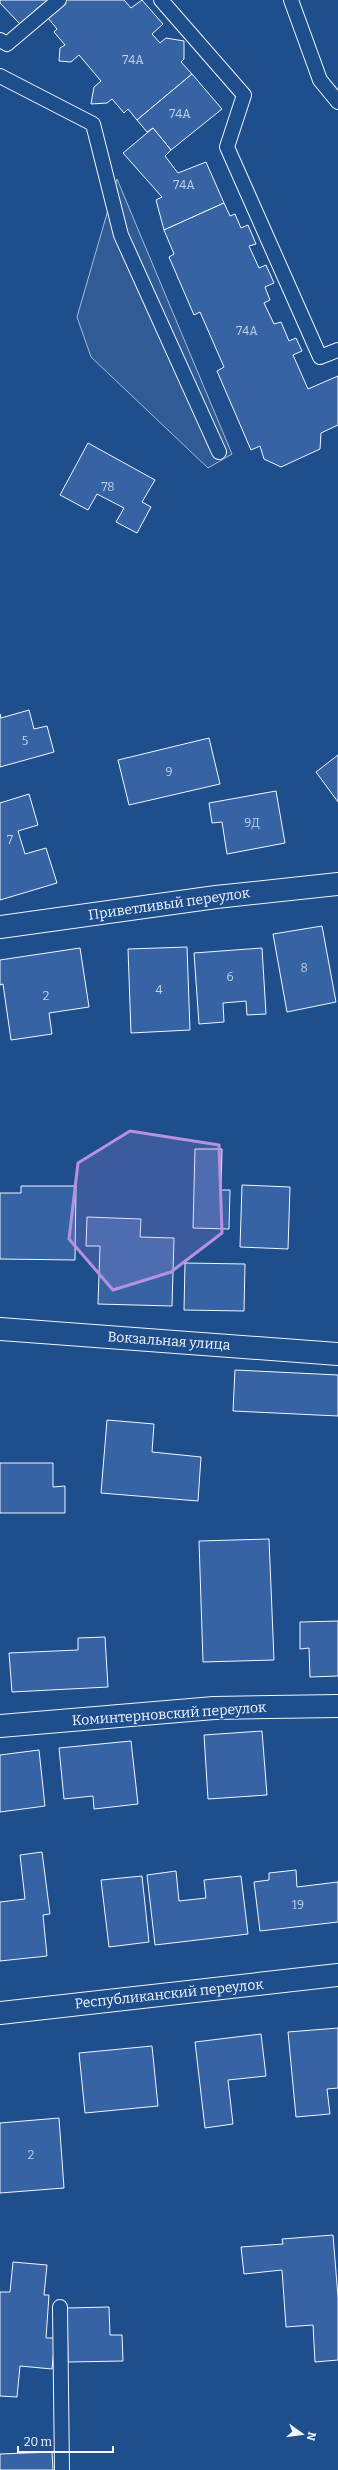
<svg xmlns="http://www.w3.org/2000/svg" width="338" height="2470" font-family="Bitter,serif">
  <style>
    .built { fill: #305b95; stroke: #a8bbd7 }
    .building { fill: #3563a3; stroke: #f2f6ff }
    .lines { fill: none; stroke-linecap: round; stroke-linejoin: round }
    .lane-casing { stroke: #f2f6ff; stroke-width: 16 }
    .street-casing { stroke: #f2f6ff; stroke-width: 24 }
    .lane { stroke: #1f4e8c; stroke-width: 14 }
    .street { stroke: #1f4e8c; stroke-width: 22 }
    .marked { fill: #b691df; fill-opacity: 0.2; stroke: #b691df; stroke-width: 3; stroke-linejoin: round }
    .labels { text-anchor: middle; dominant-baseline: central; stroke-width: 3; stroke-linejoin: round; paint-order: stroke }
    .number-label { font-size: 12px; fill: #c3d1e8 }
    .street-label { font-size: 14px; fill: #f2f6ff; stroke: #1f4e8c }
  </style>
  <rect width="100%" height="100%" fill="#1f4e8c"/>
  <path class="built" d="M117 179 232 454 208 468 91 357 77 317Z"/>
  <g class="building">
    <path d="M0 0H124L131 8 142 0 163 24 152 34 160 43 166 38 184 41V59L181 62 192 74 137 120 128 109 124 113 112 99 107 103 91 104 94 87 101 81 79 55 71 62 59 61 60 48 65 45 54 32 57 29 39 7 20 24 0 3Z"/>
    <path d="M192 74 222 109 171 150 153 128 147 132 137 120Z"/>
    <path d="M153 128 171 150 165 156 178 173 206 162 224 203 164 230 156 200 162 197 123 153Z"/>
    <path d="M224 203 230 216 235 214 241 228 248 225 256 244 249 246 259 268 266 265 274 283 265 287 270 300 264 303 274 324 281 322 289 341 296 338 302 351 293 355 308 389 338 376V425L321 433 320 449 281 467 264 459 260 446 251 450 217 371 224 367 200 312 194 315 169 257 174 254 164 230Z"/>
    <path d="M88 443 155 480 142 502 151 507 137 533 116 522 124 508 97 494 88 510 60 495Z"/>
    <path d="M29 710 34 729 47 726 54 752 0 767V714L1 718Z"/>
    <path d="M209 738 220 784 129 805 118 760Z"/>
    <path d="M338 755V802L316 772Z"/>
    <path d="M276 791 285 843 227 854 222 822 212 823 209 803Z"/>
    <path d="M29 794 38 825 18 831 25 854 46 848 57 883 0 900V803Z"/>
    <path d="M322 926 336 1002 287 1012 273 934Z"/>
    <path d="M187 947 190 1030 131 1033 128 949Z"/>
    <path d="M80 948 89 1007 49 1013 52 1034 11 1040 3 984 0 985V960Z"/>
    <path d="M262 948 266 1014 247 1015 246 1001 223 1003 224 1022 199 1024 194 953Z"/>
    <path d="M195 1149H222L221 1190H230L229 1229 193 1228Z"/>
    <path d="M242 1185 290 1187 288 1249 240 1247Z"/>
    <path d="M21 1186H76L75 1260 0 1259V1193H21Z"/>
    <path d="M87 1217 141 1219 140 1237 174 1238 172 1306 98 1304 100 1246H86Z"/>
    <path d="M185 1263 245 1264 244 1311 184 1310Z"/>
    <path d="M235 1370 338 1375V1416L233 1411Z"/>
    <path d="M107 1420 154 1424 152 1452 201 1457 198 1501 101 1493Z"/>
    <path d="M0 1463H53V1487L65 1486V1513H0Z"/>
    <path d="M269 1539 274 1660 203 1662 199 1541Z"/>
    <path d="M338 1621V1676L310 1677 309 1648 300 1649V1622Z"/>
    <path d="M105 1637 108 1687 12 1692 9 1653 78 1650V1638Z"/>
    <path d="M262 1731 267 1795 208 1799 204 1735Z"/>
    <path d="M131 1741 138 1804 94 1809 93 1796 64 1799 59 1748Z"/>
    <path d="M39 1750 45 1806 0 1812V1755Z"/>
    <path d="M42 1852 50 1914 43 1915 47 1956 0 1961V1902L25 1899 20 1855Z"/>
    <path d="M296 1870 297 1887 338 1882V1922L260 1931 254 1882 269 1880V1873Z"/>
    <path d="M176 1871 179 1901 206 1898 204 1880 241 1876 248 1934 155 1945 147 1875Z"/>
    <path d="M142 1876 149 1942 109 1947 101 1880Z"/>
    <path d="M338 2028V2088L327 2089 330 2114 296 2117 288 2032Z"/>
    <path d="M261 2034 266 2076 228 2080 233 2124 205 2128 195 2042Z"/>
    <path d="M152 2046 158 2106 85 2113 79 2053Z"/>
    <path d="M59 2118 64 2188 0 2193V2123Z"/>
    <path d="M333 2235 338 2297V2360L315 2362 313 2325 286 2327 282 2270 244 2274 241 2247 283 2244 282 2239Z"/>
    <path d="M13 2262 47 2265 44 2295H49L46 2338H55L52 2369 20 2366 17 2397 0 2396V2292H10Z"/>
    <path d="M109 2307 110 2335H122L123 2361 68 2362 67 2308Z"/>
    <path d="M52 2452 53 2470H0V2454Z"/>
  </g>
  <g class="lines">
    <g class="lane-casing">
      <g id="lane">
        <path d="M161 0 244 95 227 147 320 357 338 350"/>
        <path d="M291 0 320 80 338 102"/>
        <path d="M0 40 7 44 59 0"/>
        <path d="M0 76 93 124 121 235 219 452"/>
        <path d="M60 2307 62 2470"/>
      </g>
    </g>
    <g class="street-casing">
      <g id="street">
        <path d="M0 927 216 897 338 884"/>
        <path d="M0 1329 338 1354"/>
        <path d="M0 1726 214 1708 338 1706"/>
        <path d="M0 2013 338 1975"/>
      </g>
    </g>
    <use href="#lane" class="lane"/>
    <use href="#street" class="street"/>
  </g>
  <path class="marked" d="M130 1131 219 1145 222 1233 171 1272 113 1290 69 1239 78 1163Z"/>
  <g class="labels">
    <g class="number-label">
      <text x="133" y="60">74А</text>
      <text x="180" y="114">74А</text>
      <text x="184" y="185">74А</text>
      <text x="247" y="331">74А</text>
      <text x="108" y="487">78</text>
      <text x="25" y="741">5</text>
      <text x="169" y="772">9</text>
      <text x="252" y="823">9Д</text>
      <text x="10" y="840">7</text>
      <text x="304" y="968">8</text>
      <text x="230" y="977">6</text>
      <text x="159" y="990">4</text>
      <text x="46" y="996">2</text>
      <text x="298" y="1905">19</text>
      <text x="31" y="2155">2</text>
    </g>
    <g class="street-label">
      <text transform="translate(169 904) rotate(-8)">Приветливый переулок</text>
      <text transform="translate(169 1341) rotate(4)">Вокзальная улица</text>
      <text transform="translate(169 1714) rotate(-4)">Коминтерновский переулок</text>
      <text transform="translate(169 1994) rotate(-6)">Республиканский переулок</text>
    </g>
  </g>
  <g transform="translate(302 2434) rotate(104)" stroke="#1f4e8c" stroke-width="3" paint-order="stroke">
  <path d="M0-3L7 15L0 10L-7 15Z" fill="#f2f6ff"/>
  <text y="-6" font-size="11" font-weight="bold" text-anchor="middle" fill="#f2f6ff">N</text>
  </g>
  <path d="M18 2446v6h95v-6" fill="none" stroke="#f2f6ff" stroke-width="2"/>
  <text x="24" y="2446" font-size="12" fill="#f2f6ff" stroke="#1f4e8c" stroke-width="3" paint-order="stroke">20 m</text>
</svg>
